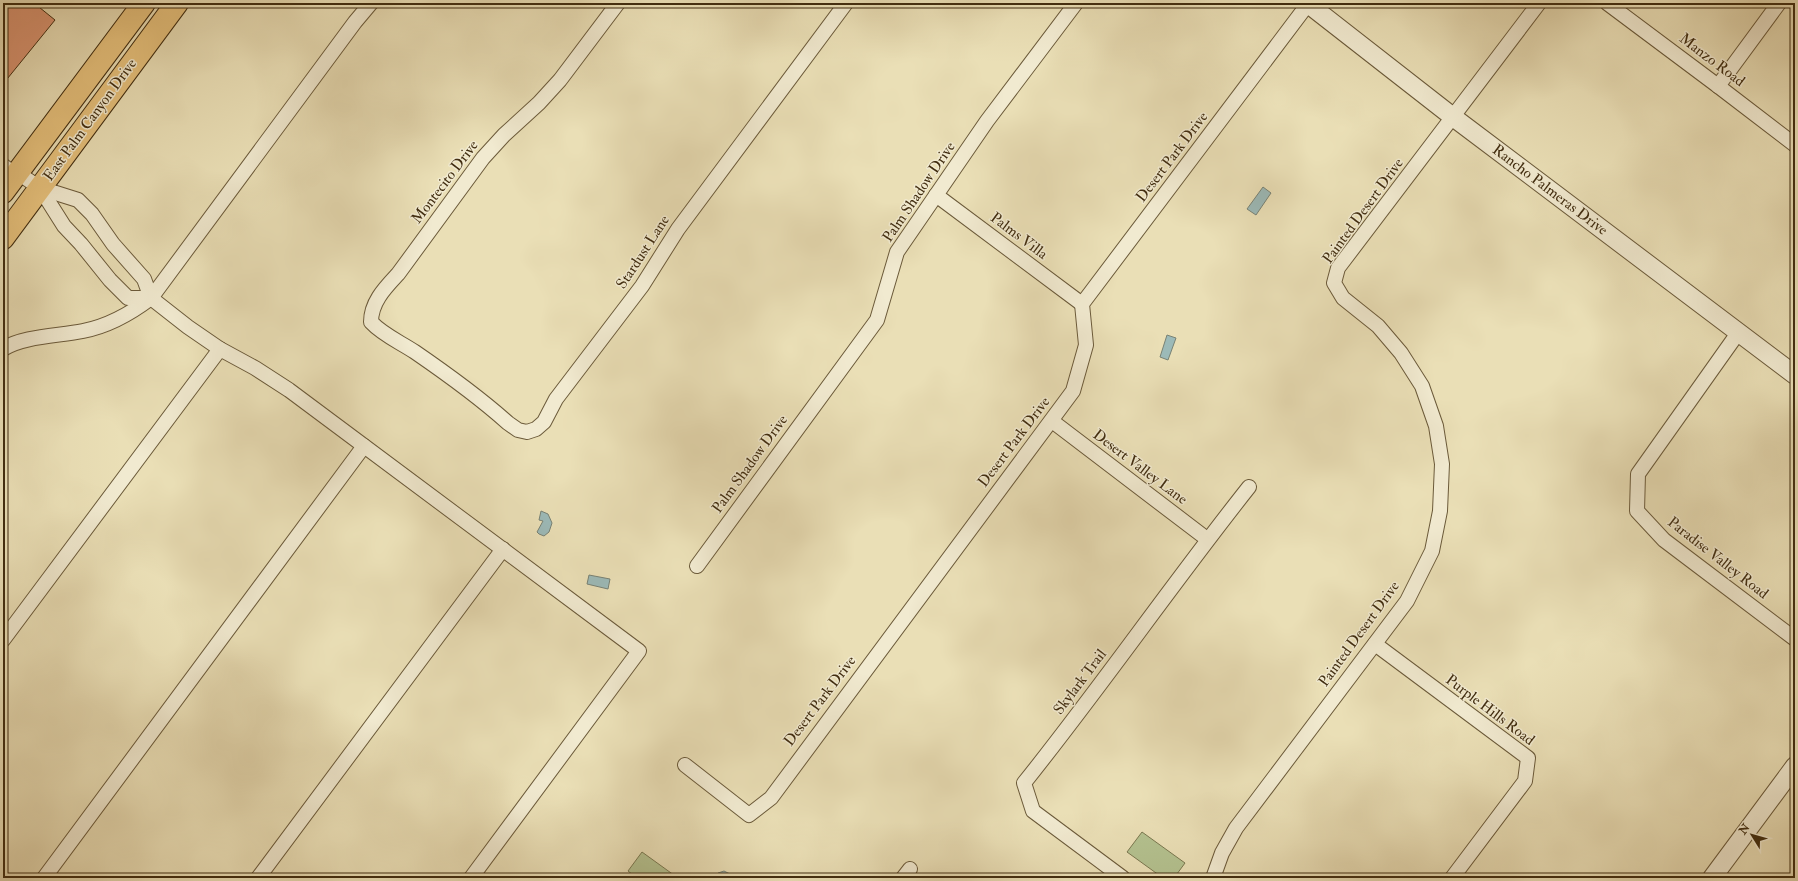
<svg xmlns="http://www.w3.org/2000/svg" width="1798" height="881" font-family="'IM FELL Double Pica',serif">
  <style>
    .green { fill: #b4c290; stroke: #7a7850 }
    .water { fill: #9cbab8; stroke: #788275 }
    .building { fill: #da9471; stroke: #412d10 }
    .lines { fill: none; stroke-linecap: round; stroke-linejoin: round }
    .service-casing { stroke: #6b5a3a; stroke-width: 9 }
    .minor-casing { stroke: #6b5a3a; stroke-width: 16 }
    .tertiary-casing { stroke: #6b5a3a; stroke-width: 20 }
    .primary-casing { stroke: #412d10; stroke-width: 24 }
    .service { stroke: #f1ead0; stroke-width: 7 }
    .minor { stroke: #f1ead0; stroke-width: 14 }
    .tertiary { stroke: #f1ead0; stroke-width: 18 }
    .primary { stroke: #e5c07b; stroke-width: 22 }
    .labels { text-anchor: middle; dominant-baseline: central; stroke-width: 3; stroke-linejoin: round; paint-order: stroke }
    .street-label { font-size: 15px; fill: #412d10; stroke: #f1ead0 }
  </style>
  <rect width="100%" height="100%" fill="#eadfb6"/>
  <filter id="stains"><feTurbulence type="fractalNoise" baseFrequency=".005" numOctaves="4"/><feColorMatrix values="0 0 0 0 .2 0 0 0 0 .09 0 0 0 0 .02 0 0 0 .5 -.17"/></filter>
  <radialGradient id="worn" r=".72"><stop offset=".6" stop-color="#630" stop-opacity="0"/><stop offset="1" stop-color="#630" stop-opacity=".3"/></radialGradient>
  <g class="green">
    <path d="M1142 832 1185 863 1174 878H1163L1127 852Z"/>
    <path d="M642 852 678 878H637L628 871Z"/>
  </g>
  <g class="water">
    <path d="M1263 187 1271 193 1256 215 1247 209Z"/>
    <path d="M1167 335 1176 338 1168 360 1160 357Z"/>
    <path d="M541 511 548 514 552 523 549 532 544 536 539 534 537 532 543 521 539 520Z"/>
    <path d="M589 575 610 579 608 589 587 584Z"/>
    <path d="M724 871 738 878H718V873Z"/>
  </g>
  <path class="building" d="M3 3H34L55 20 3 84Z"/>
  <g class="lines">
    <g class="service-casing">
      <path id="service" d="M3 161 16 171"/>
    </g>
    <g class="minor-casing">
      <g id="minor">
        <path d="M618 3 560 80 539 103 504 135 483 158 398 274C385 288 371 302 371 322 383 335 400 342 415 352 447 374 479 397 508 423L518 430 527 432 536 429 544 422 556 399 642 286 678 229 846 3"/>
        <path d="M1607 3 1718 86 1795 145"/>
        <path d="M1718 86 1779 3"/>
        <path d="M18 173 40 188 78 200 92 214 113 244 144 279 151 298 188 327 220 349 255 368 289 390 639 651 471 878"/>
        <path d="M40 188 64 226 81 244 110 280 128 298H151"/>
        <path d="M936 195 1082 304"/>
        <path d="M1738 333 1638 474 1637 511 1664 540 1795 639"/>
        <path d="M3 349C23 336 59 336 83 331 109 326 130 314 151 298L355 22 371 3"/>
        <path d="M1052 421 1207 539"/>
        <path d="M697 566 877 320 897 252 987 121 1076 3"/>
        <path d="M3 640 220 349"/>
        <path d="M1375 644 1528 758 1525 781 1452 878"/>
        <path d="M685 765 749 815 771 798 1073 391 1086 345 1082 304 1308 4"/>
        <path d="M44 878 364 446"/>
        <path d="M258 878 503 549"/>
        <path d="M903 878 910 869"/>
        <path d="M1123 878 1033 811 1024 783C1101 687 1172 584 1249 487"/>
        <path d="M1213 878 1222 853 1236 828 1407 601 1432 551 1440 511 1442 464 1436 426 1422 386 1401 353 1378 326 1343 298 1334 283 1338 268 1539 3"/>
      </g>
    </g>
    <g class="tertiary-casing">
      <g id="tertiary">
        <path d="M1307 3 1453 117 1795 375"/>
        <path d="M1712 878 1795 766"/>
      </g>
    </g>
    <g class="primary-casing">
      <g id="primary">
        <path d="M3 192 144 3"/>
        <path d="M3 238 177 3"/>
      </g>
    </g>
    <use href="#service" class="service"/>
    <use href="#minor" class="minor"/>
    <use href="#tertiary" class="tertiary"/>
    <use href="#primary" class="primary"/>
  </g>
  <g class="labels">
    <g class="street-label">
      <text transform="translate(1712 60) rotate(37)">Manzo Road</text>
      <text transform="translate(90 120) rotate(-54)">East Palm Canyon Drive</text>
      <text transform="translate(1172 157) rotate(-53)">Desert Park Drive</text>
      <text transform="translate(445 182) rotate(-53)">Montecito Drive</text>
      <text transform="translate(1550 190) rotate(37)">Rancho Palmeras Drive</text>
      <text transform="translate(919 192) rotate(-56)">Palm Shadow Drive</text>
      <text transform="translate(1363 211) rotate(-54)">Painted Desert Drive</text>
      <text transform="translate(1019 236) rotate(37)">Palms Villa</text>
      <text transform="translate(643 252) rotate(-57)">Stardust Lane</text>
      <text transform="translate(1014 442) rotate(-53)">Desert Park Drive</text>
      <text transform="translate(750 464) rotate(-54)">Palm Shadow Drive</text>
      <text transform="translate(1140 467) rotate(37)">Desert Valley Lane</text>
      <text transform="translate(1718 558) rotate(38)">Paradise Valley Road</text>
      <text transform="translate(1359 634) rotate(-54)">Painted Desert Drive</text>
      <text transform="translate(1080 682) rotate(-53)">Skylark Trail</text>
      <text transform="translate(820 701) rotate(-53)">Desert Park Drive</text>
      <text transform="translate(1490 710) rotate(37)">Purple Hills Road</text>
    </g>
  </g>
  <rect width="1798" height="881" fill="none" stroke="#eadfb6" stroke-width="16"/>
  <rect x="4" y="4" width="1790" height="873" fill="none" stroke="#412d10" stroke-width="2"/>
  <rect x="8" y="8" width="1782" height="865" fill="none" stroke="#412d10"/>
  <g transform="translate(1752 835) rotate(307)" stroke="#f1ead0" stroke-width="3" paint-order="stroke">
  <path d="M0-3L7 15L0 10L-7 15Z" fill="#412d10"/>
  <text y="-6" font-size="11" font-weight="bold" text-anchor="middle" fill="#412d10">N</text>
  </g>
  <rect width="100%" height="100%" filter="url(#stains)"/>
  <rect width="100%" height="100%" fill="url(#worn)"/>
</svg>
